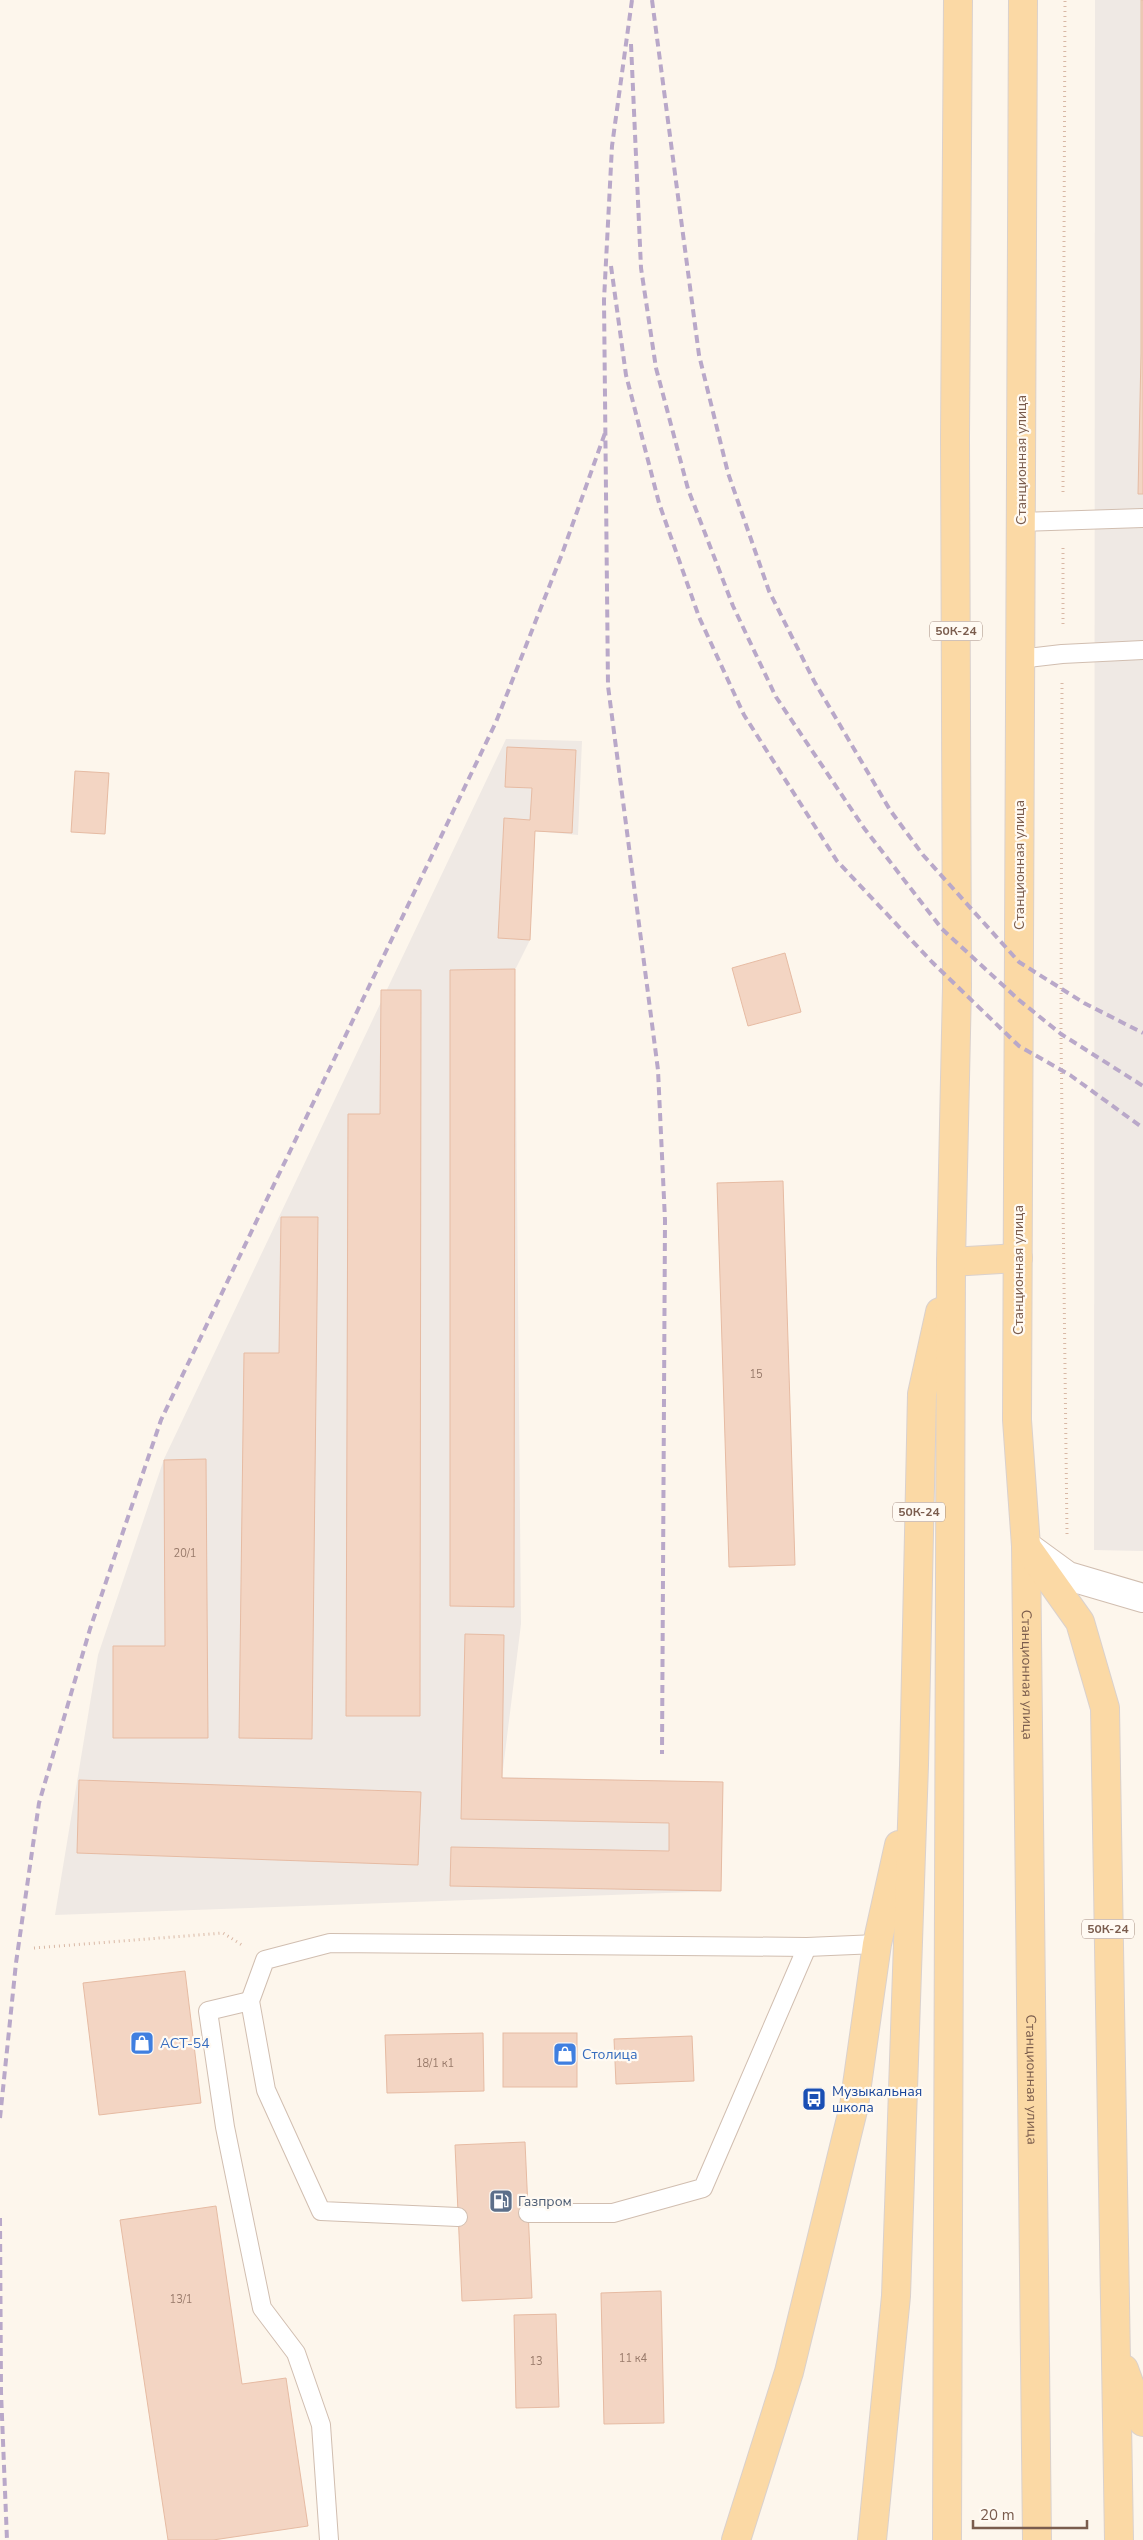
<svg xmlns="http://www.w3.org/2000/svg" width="1143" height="2540" font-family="'Nunito Sans',sans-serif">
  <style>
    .industrial { fill: #efe9e4 }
    .building { fill: #f3d5c3; stroke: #e6bba3 }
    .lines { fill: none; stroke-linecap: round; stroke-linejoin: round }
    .service-casing { stroke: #d1beb0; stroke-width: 20 }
    .minor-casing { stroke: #d1beb0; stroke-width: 30 }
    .primary-casing { stroke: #dad1cd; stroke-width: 30 }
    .path { stroke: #d9b8a5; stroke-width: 3; stroke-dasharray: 1 4; stroke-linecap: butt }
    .service { stroke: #fff; stroke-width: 18 }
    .minor { stroke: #fff; stroke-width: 28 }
    .primary { stroke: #fbd9a5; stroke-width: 28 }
    .rail { stroke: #b9a8c9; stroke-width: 4; stroke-dasharray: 8 5; stroke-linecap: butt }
    .labels { text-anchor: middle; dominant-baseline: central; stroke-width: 4.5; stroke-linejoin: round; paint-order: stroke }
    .number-label { font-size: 11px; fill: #987a6a }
    .shield { fill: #fffaf3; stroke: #a28b7f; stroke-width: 1 }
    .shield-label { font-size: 12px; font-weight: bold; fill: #7a5c4d }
    .street-label { font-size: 14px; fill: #7a5c4d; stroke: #fffaf3 }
    .shop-label { font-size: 14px; fill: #366cbe; stroke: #fffaf3; text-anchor: start }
    .transit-label { font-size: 14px; fill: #164399; stroke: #fffaf3; text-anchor: start }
    .service-label { font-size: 14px; fill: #4e5e75; stroke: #fffaf3; text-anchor: start }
  </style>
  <rect width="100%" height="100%" fill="#fdf6ec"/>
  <g class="industrial">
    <path d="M1095 0H1143V1551L1094 1550Z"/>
    <path d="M506 739 582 741 578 835 535 831 530 940 515 970 521 1624 502 1777 723 1782 721 1891 55 1915 98 1655 164 1459Z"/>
  </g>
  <g class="building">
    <path d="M1141 0H1143V494H1138L1141 354Z"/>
    <path d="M507 747 576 750 572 833 535 831 530 940 498 938 504 818 530 820 532 788 505 787Z"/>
    <path d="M75 771 109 773 105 834 71 832Z"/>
    <path d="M785 953 801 1012 748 1026 732 968Z"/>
    <path d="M515 969 514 1607 450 1606V970Z"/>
    <path d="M381 990H421L420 1716H346L348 1114H380Z"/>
    <path d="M783 1181 795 1565 729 1567 717 1183Z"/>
    <path d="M281 1217H318L312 1739 239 1738 244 1353H279Z"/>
    <path d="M206 1459 208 1738H113V1646H165L164 1460Z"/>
    <path d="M465 1634 504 1635 502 1778 723 1782 721 1891 450 1886 451 1847 669 1851V1823L461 1819Z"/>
    <path d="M79 1780 421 1792 418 1865 77 1853Z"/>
    <path d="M185 1971 201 2103 99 2115 83 1983Z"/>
    <path d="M483 2033 484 2091 387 2093 385 2035Z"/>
    <rect x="503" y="2033" width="74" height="54"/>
    <path d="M692 2036 694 2081 616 2084 614 2039Z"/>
    <path d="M525 2142 532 2298 462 2301 455 2145Z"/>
    <path d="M216 2206 242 2384 286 2378 308 2526 213 2540H168L120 2220Z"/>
    <path d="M661 2291 664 2423 604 2424 601 2293Z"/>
    <path d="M556 2314 559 2407 516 2408 514 2315Z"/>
  </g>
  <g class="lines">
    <g class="service-casing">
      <g id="service">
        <path d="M1020 522 1143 518"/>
        <path d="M1019 659 1062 654 1143 650"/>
        <path d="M250 2001 208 2011 225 2127 262 2308 296 2353 321 2425 329 2540"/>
        <path d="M528 2213H613L703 2188 807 1947"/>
        <path d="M458 2217 321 2211 266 2090 250 2001 265 1960 330 1943 807 1947 877 1944"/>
      </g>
    </g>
    <g class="minor-casing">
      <path id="minor" d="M1031 1549 1068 1576 1143 1598"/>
    </g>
    <g class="primary-casing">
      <g id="primary">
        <path id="s1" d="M1023 0 1017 1420 1026 1546 1037 2540"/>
        <path d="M951 1262 1018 1258"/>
        <path d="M1026 1546 1080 1622 1105 1708 1119 2540"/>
        <path d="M1124 2369 1143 2422"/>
        <path d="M736 2540 789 2372 854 2106 877 1944 899 1845"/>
        <path d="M872 2540 896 2296 914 1765 922 1394 940 1312"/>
        <path d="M947 2540 951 1262 957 987 955 438 958 0"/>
      </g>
    </g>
    <g class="path">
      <path d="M1063 492 1065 0"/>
      <path d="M1063 624V548"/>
      <path d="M1062 683 1061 1034 1067 1534"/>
      <path d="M34 1948 223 1933 242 1945"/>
    </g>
    <use href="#service" class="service"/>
    <use href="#minor" class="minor"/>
    <use href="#primary" class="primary"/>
    <g class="rail">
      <path d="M632 0 612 146 604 300 608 686 658 1070 665 1220 662 1754"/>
      <path d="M652 0 699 355 728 473 769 591 814 681 890 810 923 855 1019 962 1084 1003 1143 1033"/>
      <path d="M631 44 641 268 656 368 688 489 733 606 776 697 864 828 942 929 1019 1000 1061 1034 1143 1086"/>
      <path d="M611 266 626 375 659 503 699 617 744 715 837 861 932 962 1019 1046 1070 1075 1143 1128"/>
      <path d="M0 2118 16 1963 39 1803 90 1629 161 1420 496 722 562 554 605 433"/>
      <path d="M0 2218 1 2392 7 2540"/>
    </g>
  </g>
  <defs>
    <g id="shop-square" transform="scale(1.25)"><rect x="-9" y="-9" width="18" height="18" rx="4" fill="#3f7fe0" stroke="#fffaf3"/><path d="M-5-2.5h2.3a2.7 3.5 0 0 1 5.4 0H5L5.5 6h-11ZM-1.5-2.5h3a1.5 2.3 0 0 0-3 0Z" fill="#fff"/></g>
    <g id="bus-square" transform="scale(1.25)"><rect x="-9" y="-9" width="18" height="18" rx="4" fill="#1a4fb4" stroke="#fffaf3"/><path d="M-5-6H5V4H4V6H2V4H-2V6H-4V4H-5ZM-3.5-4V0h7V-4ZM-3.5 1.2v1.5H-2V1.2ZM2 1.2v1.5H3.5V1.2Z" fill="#fff"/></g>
    <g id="fuel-square" transform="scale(1.25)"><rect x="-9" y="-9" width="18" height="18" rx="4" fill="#5c6f8a" stroke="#fffaf3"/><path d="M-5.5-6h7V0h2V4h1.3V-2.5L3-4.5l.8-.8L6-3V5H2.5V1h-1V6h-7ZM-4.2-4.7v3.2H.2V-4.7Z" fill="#fff"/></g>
  </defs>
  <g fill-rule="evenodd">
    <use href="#shop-square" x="142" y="2043"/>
    <use href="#shop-square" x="565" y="2054"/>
    <use href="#bus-square" x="814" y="2099"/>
    <use href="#fuel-square" x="501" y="2201"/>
  </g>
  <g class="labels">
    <g class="number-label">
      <text x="756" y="1374">15</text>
      <text x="185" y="1553">20/1</text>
      <text x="435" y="2063">18/1 к1</text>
      <text x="181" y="2299">13/1</text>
      <text x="633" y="2358">11 к4</text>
      <text x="536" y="2361">13</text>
    </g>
    <g class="shield">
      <rect x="930" y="621.5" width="52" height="19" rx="4"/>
      <rect x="893" y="1502.5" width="52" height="19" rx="4"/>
      <rect x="1082" y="1919.5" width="52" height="19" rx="4"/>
    </g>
    <g class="shield-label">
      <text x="956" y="631">50К-24</text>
      <text x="919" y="1512">50К-24</text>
      <text x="1108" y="1929">50К-24</text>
    </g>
    <g class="street-label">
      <text transform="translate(1021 460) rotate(-90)">Станционная улица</text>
      <text transform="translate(1019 865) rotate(-90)">Станционная улица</text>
      <text transform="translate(1018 1270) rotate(-90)">Станционная улица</text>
      <text stroke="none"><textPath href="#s1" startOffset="1675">Станционная улица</textPath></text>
      <text stroke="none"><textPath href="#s1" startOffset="2080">Станционная улица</textPath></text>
    </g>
    <g class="shop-label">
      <text x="160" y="2043">АСТ-54</text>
      <text x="582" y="2054">Столица</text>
    </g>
    <g class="transit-label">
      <text x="832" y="2091">Музыкальная<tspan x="832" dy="16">школа</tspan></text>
    </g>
    <g class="service-label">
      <text x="518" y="2201">Газпром</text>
    </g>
  </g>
  <path d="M973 2520v8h114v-8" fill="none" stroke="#7a5c4d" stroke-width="2.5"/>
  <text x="980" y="2520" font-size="15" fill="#7a5c4d" stroke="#fffaf3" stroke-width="4" paint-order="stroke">20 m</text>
</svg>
